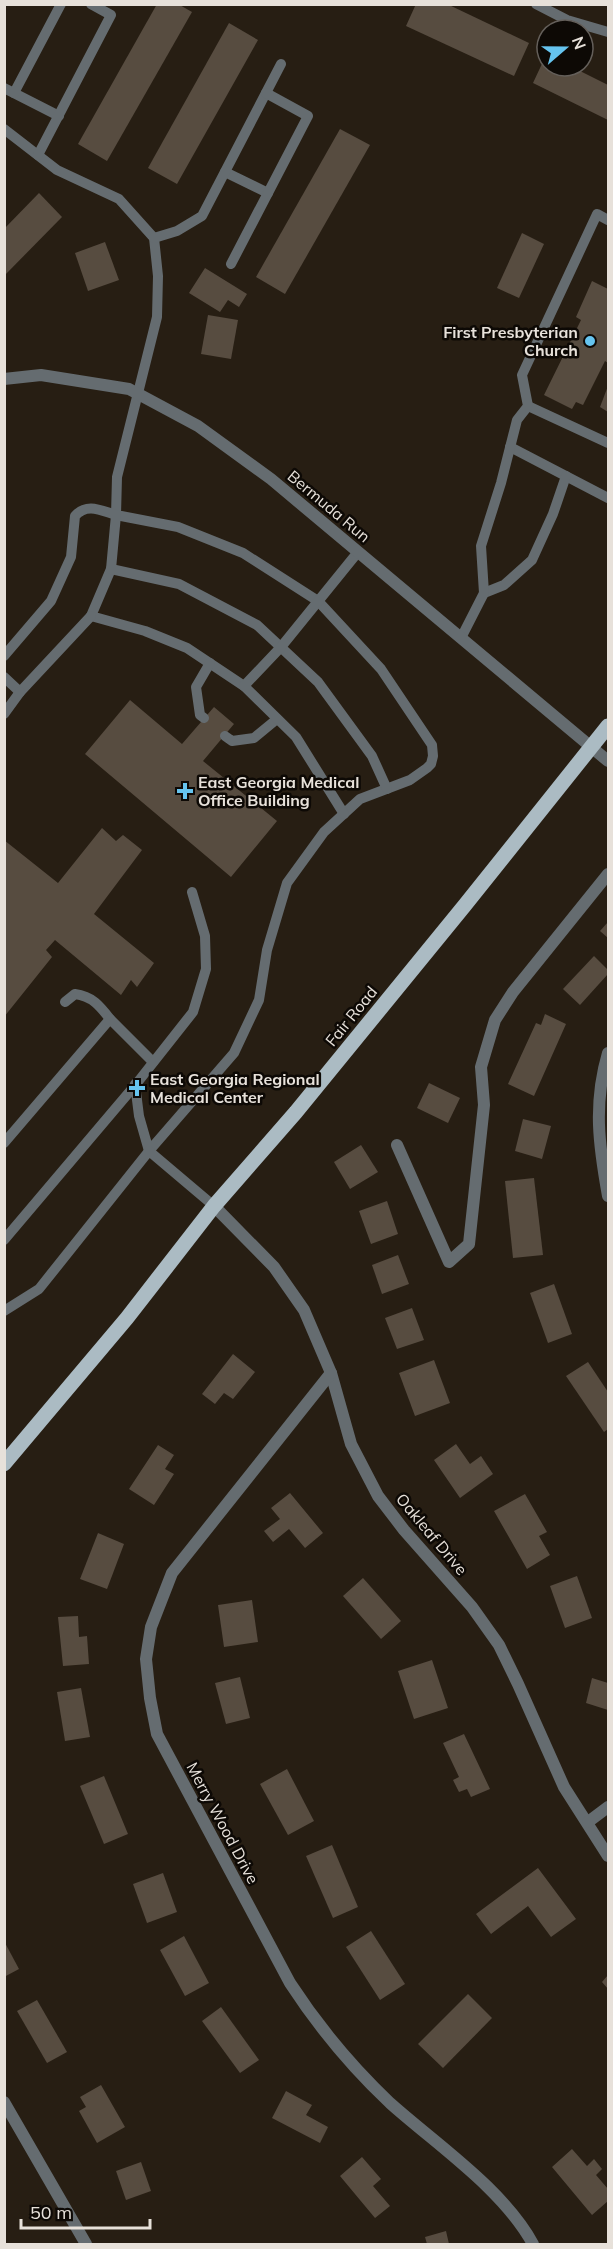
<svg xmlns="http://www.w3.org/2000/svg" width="613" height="2249" font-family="Mulish,sans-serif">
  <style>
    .building { fill: #574c40 }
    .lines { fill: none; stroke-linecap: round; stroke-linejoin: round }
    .service { stroke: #656c70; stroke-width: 10 }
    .minor { stroke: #656c70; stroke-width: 12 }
    .primary { stroke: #abbbc3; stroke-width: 15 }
    .poi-dot { fill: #66c4ef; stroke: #0d0905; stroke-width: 2 }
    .labels { text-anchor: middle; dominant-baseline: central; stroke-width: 5; stroke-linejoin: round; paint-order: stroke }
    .poi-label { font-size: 16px; font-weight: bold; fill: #e7e1da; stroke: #0d0905; text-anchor: start }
    .street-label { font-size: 16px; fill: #e7e1da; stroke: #0d0905 }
  </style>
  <rect width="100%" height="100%" fill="#271e13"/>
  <g class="building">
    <path d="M157 4H178L192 12 107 161 78 144Z"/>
    <path d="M416 4H447L529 43 514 76 406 26Z"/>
    <path d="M229 23 258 40 177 184 148 168Z"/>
    <path d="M547 53V66H570L608 85V120L533 83Z"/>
    <path d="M340 129 370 145 285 294 256 277Z"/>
    <path d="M39 193 62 217 4 276V229Z"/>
    <path d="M522 233 544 244 519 298 497 288Z"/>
    <path d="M105 242 119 280 88 291 75 253Z"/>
    <path d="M205 268 247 294 239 307 228 300 220 312 189 293Z"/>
    <path d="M592 281 608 289V363L605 361 583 405 576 402 572 409 544 395 581 320 576 317Z"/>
    <path d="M208 315 238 320 231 359 201 354Z"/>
    <path d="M608 386V412L600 407Z"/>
    <path d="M130 700 182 744 214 707 234 724 203 761 277 821 231 877 85 754Z"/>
    <path d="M102 828 116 841 123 835 142 850 94 914 154 963 137 987 131 980 121 995 55 940 46 950 52 957 4 1017V840L58 883Z"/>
    <path d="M608 922V938L600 931Z"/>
    <path d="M594 956 608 970V974L580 1005 563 989Z"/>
    <path d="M545 1014 566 1024 534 1096 508 1084 536 1023 541 1025Z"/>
    <path d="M429 1083 460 1098 448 1123 417 1108Z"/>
    <path d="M523 1119 551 1126 542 1159 515 1151Z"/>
    <path d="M361 1145 378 1172 350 1189 334 1162Z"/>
    <path d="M534 1178 543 1255 513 1258 505 1181Z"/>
    <path d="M387 1201 398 1234 371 1244 359 1211Z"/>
    <path d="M398 1255 409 1284 382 1294 372 1265Z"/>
    <path d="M554 1284 572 1334 548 1343 530 1293Z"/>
    <path d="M412 1308 424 1340 397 1349 385 1318Z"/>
    <path d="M233 1354 255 1372 233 1399 224 1393 215 1404 202 1394Z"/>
    <path d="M434 1360 450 1403 415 1416 399 1373Z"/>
    <path d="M588 1362 608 1392V1429L604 1432 566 1376Z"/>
    <path d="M456 1444 470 1464 481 1456 493 1474 460 1498 434 1460Z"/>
    <path d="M158 1445 174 1455 165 1469 174 1474 154 1505 129 1489Z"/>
    <path d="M290 1493 323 1533 305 1548 289 1529 273 1542 264 1531 280 1519 271 1508Z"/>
    <path d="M525 1494 547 1532 539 1536 550 1555 527 1569 494 1511Z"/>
    <path d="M98 1533 124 1544 107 1589 80 1579Z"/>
    <path d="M577 1576 592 1618 565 1628 550 1586Z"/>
    <path d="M363 1578 401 1621 381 1639 343 1596Z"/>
    <path d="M252 1600 258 1642 224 1647 218 1605Z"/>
    <path d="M78 1616 79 1637 87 1636 89 1664 63 1666 58 1617Z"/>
    <path d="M432 1660 448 1708 414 1719 398 1671Z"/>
    <path d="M240 1677 250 1718 226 1724 215 1683Z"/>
    <path d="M592 1678 608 1683V1710L586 1703Z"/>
    <path d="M81 1688 90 1737 65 1741 57 1692Z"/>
    <path d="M464 1734 490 1789 471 1797 467 1789 459 1792 453 1780 459 1777 443 1743Z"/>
    <path d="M287 1769 314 1821 288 1835 260 1784Z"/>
    <path d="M104 1776 128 1834 104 1844 80 1786Z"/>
    <path d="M332 1845 358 1907 333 1918 306 1856Z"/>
    <path d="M538 1868 576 1919 551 1937 528 1906 491 1934 476 1914Z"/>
    <path d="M163 1873 177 1912 147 1923 133 1884Z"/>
    <path d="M371 1931 405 1984 380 2000 346 1947Z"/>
    <path d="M184 1936 209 1983 185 1996 160 1950Z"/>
    <path d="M4 1941 19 1969 4 1977Z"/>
    <path d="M608 1975V1989L602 1982Z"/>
    <path d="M468 1994 492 2018 443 2068 418 2044Z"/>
    <path d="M37 2000 67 2052 47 2063 17 2011Z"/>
    <path d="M221 2007 259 2060 240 2073 202 2021Z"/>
    <path d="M101 2085 125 2127 97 2143 79 2111 86 2107 80 2097Z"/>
    <path d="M286 2091 312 2105 306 2115 328 2127 320 2143 272 2118Z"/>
    <path d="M572 2149 587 2166 594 2159 602 2169 596 2175 608 2189V2201L592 2215 552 2167Z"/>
    <path d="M362 2157 381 2179 373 2186 390 2206 375 2218 340 2176Z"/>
    <path d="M141 2162 151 2191 126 2200 116 2171Z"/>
    <path d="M446 2231 449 2244H427L425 2237Z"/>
  </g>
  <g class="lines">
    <g class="service">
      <path d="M536 4 567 20 608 32"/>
      <path d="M4 88 59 116"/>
      <path d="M14 93 61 4"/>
      <path d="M4 129 57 170 119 199 154 238 158 276 157 317 117 477 116 515 178 527 243 553 318 601 381 669 432 745 433 756 431 764 427 768 410 780 360 799 324 832 287 883 267 950 259 1000 234 1053 149 1151 139 1116 135 1084"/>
      <path d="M38 155 111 15 91 4"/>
      <path d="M225 172 268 193"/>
      <path d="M154 238 177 231 202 216 281 64"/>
      <path d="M231 264 308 116 266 93"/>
      <path d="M528 406 608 443"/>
      <path d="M510 447 608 498"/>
      <path d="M111 569 91 616 145 631 187 648 244 686"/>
      <path d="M484 593 504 585 532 560 553 514 566 476"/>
      <path d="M461 638 484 593 481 546 501 483 517 420 528 406 522 375 597 214 608 220"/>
      <path d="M4 656 51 601 71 557 75 516C87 502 102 511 116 515L111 569 179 584 257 625 318 682 372 756 387 789"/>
      <path d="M4 677 20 692 91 616"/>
      <path d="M4 714 20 692"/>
      <path d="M204 718 200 715 196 687 210 663"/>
      <path d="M225 736 232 741 254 738 277 719"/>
      <path d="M344 814 296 737 244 686 281 647 358 552"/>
      <path d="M65 1002 75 994C92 996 100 1006 110 1019"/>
      <path d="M4 1143 110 1019 153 1062"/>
      <path d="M4 1240 137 1083 193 1012 206 969 205 936 192 892"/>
      <path d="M4 1311 39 1289 149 1151 214 1206"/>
    </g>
    <g class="minor">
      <path d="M4 379 41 375 129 389 198 426 271 479 608 761"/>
      <path d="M608 1053C593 1104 599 1146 608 1196"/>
      <path d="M397 1145 449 1262 469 1244 484 1105 481 1067 495 1020 513 992 608 874"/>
      <path d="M214 1206 274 1267 304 1310 331 1373 351 1444 378 1496 404 1530 472 1607 499 1645 518 1684 564 1787 608 1856"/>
      <path d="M331 1373 172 1573 151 1627 146 1659 150 1698 157 1734 290 1983C318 2026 353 2068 390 2103 437 2145 503 2189 533 2244"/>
      <path d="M588 1822 608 1807"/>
      <path d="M4 2102 86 2244"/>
    </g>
    <path class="primary" d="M4 1464 127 1318 214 1206 296 1112 465 905 608 726"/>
  </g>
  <g class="poi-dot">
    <circle cx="590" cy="341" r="6"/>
    <path d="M182 782h6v6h6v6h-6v6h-6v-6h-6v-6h6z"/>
    <path d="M134 1079h6v6h6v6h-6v6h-6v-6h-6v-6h6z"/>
  </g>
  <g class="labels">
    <g class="poi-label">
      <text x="578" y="332" text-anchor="end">First Presbyterian<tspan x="578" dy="18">Church</tspan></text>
      <text x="198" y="782">East Georgia Medical<tspan x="198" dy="18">Office Building</tspan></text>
      <text x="150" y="1079">East Georgia Regional<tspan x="150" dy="18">Medical Center</tspan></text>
    </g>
    <g class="street-label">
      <text transform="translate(329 506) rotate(40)">Bermuda Run</text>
      <text transform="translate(351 1016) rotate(-51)">Fair Road</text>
      <text transform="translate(432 1534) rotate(50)">Oakleaf Drive</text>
      <text transform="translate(223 1823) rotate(62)">Merry Wood Drive</text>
    </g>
  </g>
  <rect width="613" height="2249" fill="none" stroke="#e7e1da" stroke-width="12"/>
  <g transform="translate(565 48) rotate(70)"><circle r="28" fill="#0d0905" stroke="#645f5a" stroke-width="1.5"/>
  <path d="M0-4.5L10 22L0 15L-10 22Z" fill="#66c4ef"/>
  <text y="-9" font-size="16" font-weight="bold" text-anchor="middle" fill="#e7e1da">N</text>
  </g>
  <path d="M21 2219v9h129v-9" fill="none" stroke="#e7e1da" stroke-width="3"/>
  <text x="30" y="2219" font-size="18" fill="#e7e1da" stroke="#0d0905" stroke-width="4.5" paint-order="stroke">50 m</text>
</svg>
